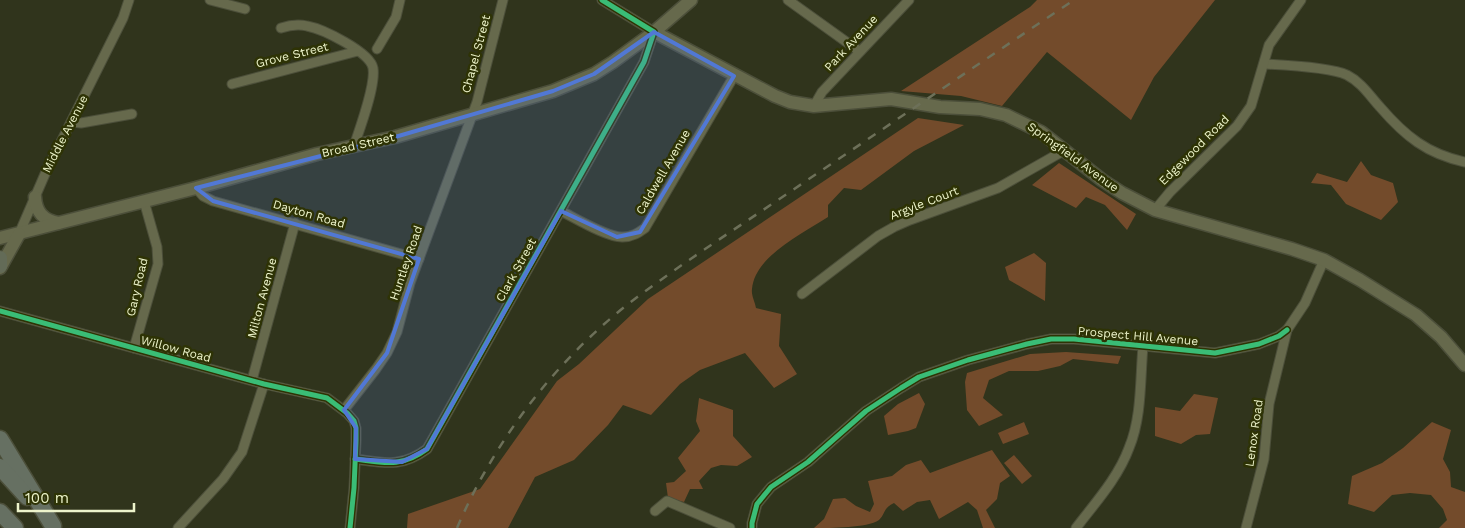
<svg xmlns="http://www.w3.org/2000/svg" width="1465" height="528" font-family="'Work Sans',sans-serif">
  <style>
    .green { fill: #734b2b }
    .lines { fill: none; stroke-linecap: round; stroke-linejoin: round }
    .minor-casing { stroke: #4c4f3a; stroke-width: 11 }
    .secondary-casing { stroke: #4c4f3a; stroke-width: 15 }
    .primary-casing { stroke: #4c4f3a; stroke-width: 16 }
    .motorway-casing { stroke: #4c4f3a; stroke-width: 19 }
    .minor { stroke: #66694c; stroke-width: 9 }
    .secondary { stroke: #66694c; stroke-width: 12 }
    .primary { stroke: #636b57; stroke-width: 14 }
    .motorway { stroke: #667062; stroke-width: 16 }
    .rail { stroke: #6d7059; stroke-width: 2.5; stroke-dasharray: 9 9; stroke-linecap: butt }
    .cycleway-casing { stroke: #2e3305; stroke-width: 8 }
    .cycleway { stroke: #3abd76; stroke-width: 5 }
    .marked { fill: #5178d5; fill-opacity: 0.2; stroke: #5178d5; stroke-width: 4; stroke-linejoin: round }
    .labels { text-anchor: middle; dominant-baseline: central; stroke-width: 5; stroke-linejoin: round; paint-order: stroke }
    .street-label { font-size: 12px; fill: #edf4cb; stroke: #2e3305 }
  </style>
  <rect width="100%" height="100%" fill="#30341c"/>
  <g class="green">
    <path d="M1037 0H1215L1154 77 1131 120 1047 52 1002 106 961 96 901 91 1030 7Z"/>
    <path d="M918 118 964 125 914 151 861 190 844 188 828 205V217C802 234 755 256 752 289 751 295 755 302 756 308L781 314 779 346 797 374 774 388 745 353 700 370 680 384 651 415 623 405 608 425 574 460 535 477 508 528H407L408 514 480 489 557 381 579 364 648 299Z"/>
    <path d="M1361 161 1371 175 1393 183 1398 202 1381 220 1346 204 1331 185 1311 183 1317 173 1347 182Z"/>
    <path d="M1059 163 1136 214 1127 230 1105 205 1086 197 1076 208 1032 185Z"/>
    <path d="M1034 253 1046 263 1045 301 1009 280 1005 267Z"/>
    <path d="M1066 352 1121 356 1118 364 1073 359 1060 366 1038 371H1009L989 380 983 398 1003 415 979 426 967 410 965 382 967 373 1030 354Z"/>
    <path d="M919 393 925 404 916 428 908 431 888 435 884 416 898 404Z"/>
    <path d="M1194 394 1218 398 1210 434 1196 435 1181 444 1155 436V407L1180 411Z"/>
    <path d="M699 398 733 410V436L752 457 737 466 721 465 711 468 699 481 703 489H690L684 502 668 498 666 483 674 482 686 471 678 458 700 431 696 421Z"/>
    <path d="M1024 422 1029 434 1003 444 998 433Z"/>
    <path d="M1432 422 1451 430 1443 459 1450 472 1451 487 1465 492V528H1439L1447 520 1443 509 1431 495 1410 493 1392 495 1374 512 1348 504 1352 476 1382 463 1403 448Z"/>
    <path d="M992 450 1010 476 1000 483 997 499 986 510 995 528H983L977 510 968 502 939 519 930 500 917 502 903 511 894 503C883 508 886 513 879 520 867 528 831 528 814 528L824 519 833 499 845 498 856 506 870 512 874 504 868 481 892 476 906 465 921 460 930 473Z"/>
    <path d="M1014 455 1032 476 1022 484 1004 463Z"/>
  </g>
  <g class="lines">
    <g class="minor-casing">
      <g id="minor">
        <path d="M210 0 245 9"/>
        <path d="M788 0 859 51"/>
        <path d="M281 28C290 25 298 24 307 26 323 29 370 52 373 68 376 85 360 128 354 146"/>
        <path d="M377 49 396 17 400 0"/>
        <path d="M1264 64C1284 65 1330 67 1347 75 1361 82 1370 96 1380 107 1405 136 1427 154 1465 162"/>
        <path d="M232 84 358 51"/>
        <path d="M814 106 822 92 909 0"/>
        <path d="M72 122 81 123 132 114"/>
        <path d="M196 188 203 196 213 201 419 259"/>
        <path d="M1155 210 1170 192 1237 126 1251 106 1269 45 1301 0"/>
        <path d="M561 211C575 218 608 238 623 237 632 237 638 233 645 228L734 76"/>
        <path d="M19 234 45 174 123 18 129 0"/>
        <path d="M802 294 878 236 894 227 910 220 998 188 1065 150"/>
        <path d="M0 311 264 384 327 398 347 413 354 421 356 428V441L354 488 350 528"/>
        <path d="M134 348 158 264 157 247 144 201"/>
        <path d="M252 380 295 223"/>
        <path d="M344 410 376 369 387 353 397 332 410 283 477 102 503 0"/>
        <path d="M355 459C385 463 401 468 427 449L644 62 654 32 602 0"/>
        <path d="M655 511 667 501 730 528"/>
        <path d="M178 528 223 479 242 452 264 384"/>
        <path d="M752 528V523L757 504 771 487 808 462 866 411 901 388 919 377 968 360 1027 344 1051 339H1074L1215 353 1259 344 1279 336 1287 330"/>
        <path d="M1076 528C1095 503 1118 478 1129 448 1142 417 1140 380 1143 346"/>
        <path d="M1246 528 1264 459 1269 404 1287 330 1305 303 1324 260"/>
      </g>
    </g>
    <g class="secondary-casing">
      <g id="secondary">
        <path d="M654 32 775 96 790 102 814 106 891 99 940 107 980 109 1006 115 1041 132 1102 180 1122 193 1155 210 1292 249 1324 260 1360 280 1416 315 1441 337 1465 365"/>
        <path d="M35 197C36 212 43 220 58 223"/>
        <path d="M0 238 196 188 317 154 395 137 553 91 594 74 613 62 654 32 691 0"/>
        <path d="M0 268 19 234"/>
      </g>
    </g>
    <g class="primary-casing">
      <path id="primary" d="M0 258V266"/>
    </g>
    <g class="motorway-casing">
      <g id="motorway">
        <path d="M0 439 53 526"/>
        <path d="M0 467 27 497"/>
        <path d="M0 512 15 528"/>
      </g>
    </g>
    <use href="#minor" class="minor"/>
    <use href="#secondary" class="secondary"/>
    <use href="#primary" class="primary"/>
    <use href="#motorway" class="motorway"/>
    <path class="rail" d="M457 528C495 439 558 357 636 298 691 257 749 220 806 181 895 121 984 60 1074 0"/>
    <g class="cycleway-casing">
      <g id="cycleway">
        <path d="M0 311 264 384 327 398 347 413 354 421 356 428V441L354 488 350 528"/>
        <path d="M355 459C385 463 401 468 427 449L644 62 654 32 602 0"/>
        <path d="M752 528V523L757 504 771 487 808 462 866 411 901 388 919 377 968 360 1027 344 1051 339H1074L1215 353 1259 344 1279 336 1287 330"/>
      </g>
    </g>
    <use href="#cycleway" class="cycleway"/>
  </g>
  <path class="marked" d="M654 32 734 76 640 232 617 237 561 211 427 449 402 462 355 459 356 428 344 410 387 353 419 259 213 201 196 188 395 137 553 91 594 74Z"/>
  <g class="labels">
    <g class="street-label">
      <text transform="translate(851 43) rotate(-47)">Park Avenue</text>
      <text transform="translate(476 54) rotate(-75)">Chapel Street</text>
      <text transform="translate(292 55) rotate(-14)">Grove Street</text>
      <text transform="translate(65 134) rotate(-63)">Middle Avenue</text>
      <text transform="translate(358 145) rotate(-13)">Broad Street</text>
      <text transform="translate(1194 150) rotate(-45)">Edgewood Road</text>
      <text transform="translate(1073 157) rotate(36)">Springfield Avenue</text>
      <text transform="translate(663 172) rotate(-60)">Caldwell Avenue</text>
      <text transform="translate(924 203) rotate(-21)">Argyle Court</text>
      <text transform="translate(309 214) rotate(16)">Dayton Road</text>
      <text transform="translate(406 263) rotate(-71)">Huntley Road</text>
      <text transform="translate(516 270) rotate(-61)">Clark Street</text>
      <text transform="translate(137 287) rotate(-77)">Gary Road</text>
      <text transform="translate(262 298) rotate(-75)">Milton Avenue</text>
      <text transform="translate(1138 336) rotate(5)">Prospect Hill Avenue</text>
      <text transform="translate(176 349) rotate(15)">Willow Road</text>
      <text transform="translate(1254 433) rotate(-82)">Lenox Road</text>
    </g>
  </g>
  <path d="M18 503v8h116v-8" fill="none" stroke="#edf4cb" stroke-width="2.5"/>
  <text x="25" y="503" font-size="15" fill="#edf4cb" stroke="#2e3305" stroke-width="4" paint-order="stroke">100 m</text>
</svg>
